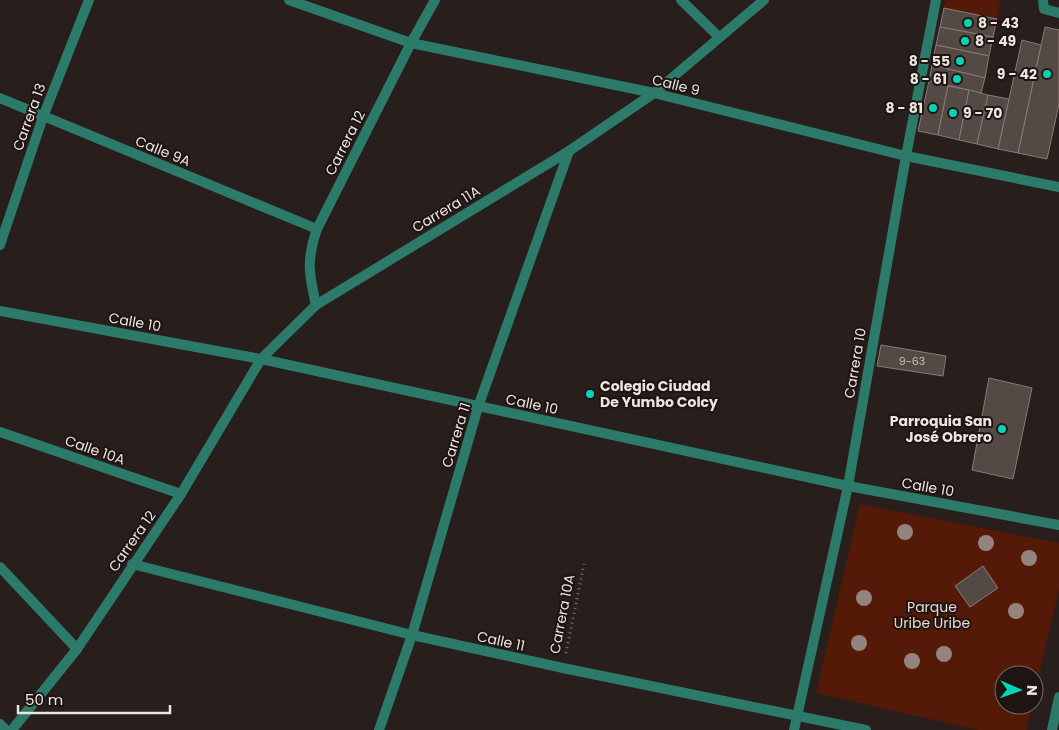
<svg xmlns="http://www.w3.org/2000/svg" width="1059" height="730" font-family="Poppins,sans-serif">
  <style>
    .green { fill: #541907 }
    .building { fill: #554945; stroke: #887a76 }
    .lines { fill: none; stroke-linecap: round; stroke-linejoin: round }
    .path { stroke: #7b7270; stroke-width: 3; stroke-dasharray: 1 4; stroke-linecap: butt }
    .lane { stroke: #2c7a6a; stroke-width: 10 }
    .street { stroke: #2c7a6a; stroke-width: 10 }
    .tree { fill: #95837d }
    .poi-dot { fill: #05d5b6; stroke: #1e1411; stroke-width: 2 }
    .labels { text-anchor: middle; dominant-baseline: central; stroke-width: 4; stroke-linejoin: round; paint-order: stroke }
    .number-label { font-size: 11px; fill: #c6bebc }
    .poi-label { font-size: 14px; font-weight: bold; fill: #ece5e3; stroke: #1e1411; text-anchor: end }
    .street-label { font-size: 14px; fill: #ece5e3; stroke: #1e1411 }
    .park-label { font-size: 14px; fill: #eed5ce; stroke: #1e1411 }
  </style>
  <rect width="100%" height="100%" fill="#281e1b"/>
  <g class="green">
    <path d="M946 0H996L1000 1 997 19 944 8Z"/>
    <path d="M860 504 1059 543V589L1034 696V675H1004V705H1032L1026 730H978L816 693Z"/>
  </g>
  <g class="building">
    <path d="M944 8 997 19 993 37 940 27Z"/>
    <path d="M940 27 993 37 989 56 936 45Z"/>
    <path d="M1045 27 1059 30V104L1047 159 1018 153Z"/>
    <path d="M1022 40 1041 45 1018 153 998 149Z"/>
    <path d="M936 45 989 56 985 78 932 65Z"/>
    <path d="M932 65 985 78 981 93 929 81Z"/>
    <path d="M929 81 948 86 938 135 918 131Z"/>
    <path d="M948 86 969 90 959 140 938 135Z"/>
    <path d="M969 90 988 95 977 144 959 140Z"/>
    <path d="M988 95 1009 99 998 149 977 144Z"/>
    <path d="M881 345 946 356 943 376 877 366Z"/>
    <path d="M989 378 1032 388 1013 479 972 470Z"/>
    <path d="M983 566 998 588 970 607 955 586Z"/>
  </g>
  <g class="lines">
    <path class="path" d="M566 653 584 564"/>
    <g class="lane">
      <path d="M1043 0 1044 9 1059 13"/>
      <path d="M0 567 77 649"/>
    </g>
    <g class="street">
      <path d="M289 0 411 43 654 93 906 156 1059 187"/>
      <path d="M681 0 719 37"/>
      <path d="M0 98 317 229"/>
      <path d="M0 245 43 117 89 0"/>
      <path d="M316 305C309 273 306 261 317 229L411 43 435 0"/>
      <path d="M0 311 261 359 848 486 1059 525"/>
      <path d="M0 432 181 494"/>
      <path d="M132 564 412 635 563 668 866 730"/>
      <path d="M0 724 6 730"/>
      <path d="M12 730 77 649 181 494 261 359 316 305 569 151 654 93 764 0"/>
      <path d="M379 730 412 635 478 407 569 151"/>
      <path d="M794 730 848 486 906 156 936 0"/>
      <path d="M1052 730 1059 697"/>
    </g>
  </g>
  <g class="tree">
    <circle cx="905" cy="532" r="8"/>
    <circle cx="986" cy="543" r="8"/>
    <circle cx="1029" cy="558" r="8"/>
    <circle cx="864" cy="598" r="8"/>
    <circle cx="1016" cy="611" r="8"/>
    <circle cx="859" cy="643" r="8"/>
    <circle cx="944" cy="654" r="8"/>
    <circle cx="912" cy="661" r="8"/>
  </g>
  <g class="poi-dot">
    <circle cx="968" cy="23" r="5"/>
    <circle cx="965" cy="41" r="5"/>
    <circle cx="960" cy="61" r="5"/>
    <circle cx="1047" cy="74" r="5"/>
    <circle cx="957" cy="79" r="5"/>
    <circle cx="933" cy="108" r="5"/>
    <circle cx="953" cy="113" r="5"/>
    <circle cx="590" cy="394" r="5"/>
    <circle cx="1002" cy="429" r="5"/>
  </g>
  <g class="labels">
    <g class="number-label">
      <text x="912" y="361">9-63</text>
    </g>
    <g class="poi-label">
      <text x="978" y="23" text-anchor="start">8 - 43</text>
      <text x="975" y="41" text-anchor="start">8 - 49</text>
      <text x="950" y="61">8 - 55</text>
      <text x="1037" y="74">9 - 42</text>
      <text x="947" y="79">8 - 61</text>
      <text x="923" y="108">8 - 81</text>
      <text x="963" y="113" text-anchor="start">9 - 70</text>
      <text x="600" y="386" text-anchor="start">Colegio Ciudad<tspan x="600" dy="16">De Yumbo Colcy</tspan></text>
      <text x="992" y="421">Parroquia San<tspan x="992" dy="16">José Obrero</tspan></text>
    </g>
    <g class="street-label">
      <text transform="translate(676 85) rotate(14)">Calle 9</text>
      <text transform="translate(29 117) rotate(-70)">Carrera 13</text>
      <text transform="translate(345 143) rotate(-63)">Carrera 12</text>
      <text transform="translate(163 151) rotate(22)">Calle 9A</text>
      <text transform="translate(446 209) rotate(-31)">Carrera 11A</text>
      <text transform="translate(135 322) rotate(10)">Calle 10</text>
      <text transform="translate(855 363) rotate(-80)">Carrera 10</text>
      <text transform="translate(532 404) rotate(12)">Calle 10</text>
      <text transform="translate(456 435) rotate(-73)">Carrera 11</text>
      <text transform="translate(95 450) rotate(19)">Calle 10A</text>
      <text transform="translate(928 487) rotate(10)">Calle 10</text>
      <text transform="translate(132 541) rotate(-55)">Carrera 12</text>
      <text transform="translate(562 614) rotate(-79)">Carrera 10A</text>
      <text transform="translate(501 641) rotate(12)">Calle 11</text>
    </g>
    <g class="park-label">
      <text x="932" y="607">Parque<tspan x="932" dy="16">Uribe Uribe</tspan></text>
    </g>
  </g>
  <g transform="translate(1019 690) rotate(92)"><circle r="24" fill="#1e1411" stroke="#706865"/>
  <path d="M0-4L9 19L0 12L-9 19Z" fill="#05d5b6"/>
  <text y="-8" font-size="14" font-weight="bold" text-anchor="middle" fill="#ece5e3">N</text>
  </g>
  <path d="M18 705v8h152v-8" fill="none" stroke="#ece5e3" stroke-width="2.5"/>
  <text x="25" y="705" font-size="15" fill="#ece5e3" stroke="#1e1411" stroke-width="4" paint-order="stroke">50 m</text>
</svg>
